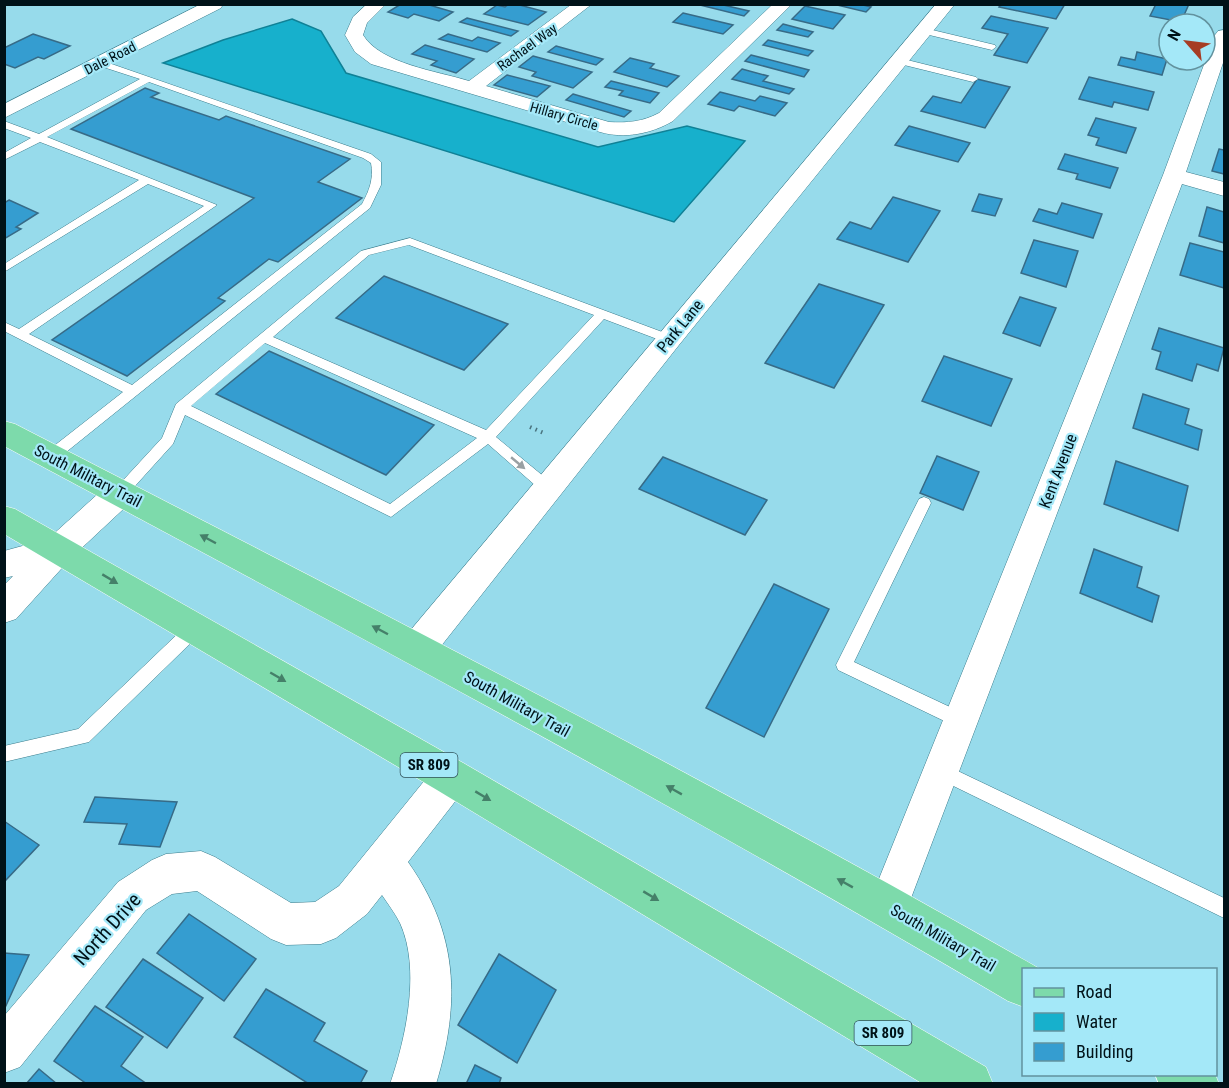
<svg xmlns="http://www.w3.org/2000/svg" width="1229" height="1088" font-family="'Roboto Condensed',sans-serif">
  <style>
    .water { fill: #17b0cc; stroke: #108196; stroke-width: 1.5 }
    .building { fill: #359dd0; stroke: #376b87; stroke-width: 1.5 }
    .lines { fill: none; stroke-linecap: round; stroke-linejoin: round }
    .service-casing { stroke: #3a7c8c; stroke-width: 1 }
    .minor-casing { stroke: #3a7c8c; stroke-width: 1 }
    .tertiary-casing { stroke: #3a7c8c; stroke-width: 1 }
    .primary-casing { stroke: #fff; stroke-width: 1 }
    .path { stroke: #49737e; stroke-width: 4; stroke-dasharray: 1.5 4.5; stroke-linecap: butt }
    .service { fill: #fff; fill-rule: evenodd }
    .minor { fill: #fff; fill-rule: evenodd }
    .tertiary { fill: #fff; fill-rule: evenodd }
    .primary { fill: #7ddaab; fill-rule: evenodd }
    .oneway { fill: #99a0a3 }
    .oneway2 { fill: #458069 }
    .labels { text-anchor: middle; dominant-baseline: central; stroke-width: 4.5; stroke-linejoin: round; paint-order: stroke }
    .far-street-label { font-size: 14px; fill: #001218; stroke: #a4e8f8 }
    .shield { fill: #a4e8f8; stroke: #31525b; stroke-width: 1.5 }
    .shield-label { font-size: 15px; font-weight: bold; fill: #001218 }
    .street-label { font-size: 16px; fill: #001218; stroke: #a4e8f8 }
    .near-street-label { font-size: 20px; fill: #001218; stroke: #a4e8f8 }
  </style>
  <rect width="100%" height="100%" fill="#97dbeb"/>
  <path class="water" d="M292 19 321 31 346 73 598 147 687 126 745 141 674 222 163 63 223 40Z"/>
  <g class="building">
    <path d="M401 4H426L453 12 439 21 414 14 408 18 388 12Z"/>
    <path d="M509 4H516L546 12 528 25 484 14 497 5 505 7Z"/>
    <path d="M696 4H719L749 11 744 16Z"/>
    <path d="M833 4H859L871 7 866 12Z"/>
    <path d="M1001 4H1065L1056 19 999 7Z"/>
    <path d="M1156 4H1189L1181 22 1150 16Z"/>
    <path d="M805 6 845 15 833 29 792 19Z"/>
    <path d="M683 13 733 25 723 34 673 22Z"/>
    <path d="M991 16 1048 28 1027 63 994 55 1008 34 982 28Z"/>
    <path d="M467 18 518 31 511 36 460 22Z"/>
    <path d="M783 24 813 32 808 37 777 30Z"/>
    <path d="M33 34 70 46 44 59 38 57 15 68 4 64V48Z"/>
    <path d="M448 34 472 41 478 37 500 43 487 52 439 39Z"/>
    <path d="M768 40 813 51 808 56 763 45Z"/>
    <path d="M425 45 474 59 456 73 431 65 437 61 412 54Z"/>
    <path d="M556 46 603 59 596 65 548 52Z"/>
    <path d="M1137 52 1167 59 1162 75 1118 65 1121 57 1135 60Z"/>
    <path d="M751 55 809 70 804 77 745 61Z"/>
    <path d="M533 56 592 72 573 88 532 76 536 72 519 67Z"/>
    <path d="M630 58 654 64 650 68 679 76 667 87 614 72Z"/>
    <path d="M742 69 768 76 763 81 794 89 789 94 732 79Z"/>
    <path d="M507 75 550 86 537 97 494 85Z"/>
    <path d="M1089 77 1154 92 1148 110 1114 102 1112 107 1079 99Z"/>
    <path d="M977 79 1010 87 985 128 921 111 933 96 961 103Z"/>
    <path d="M611 81 659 93 650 103 619 95 623 91 605 87Z"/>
    <path d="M145 88 159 93 151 97 219 120 226 116 350 159 318 182 362 198 278 262 269 259 218 298 225 301 127 376 52 340 254 198 71 129Z"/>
    <path d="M720 92 755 101 760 96 787 103 775 116 739 106 734 111 708 104Z"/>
    <path d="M573 94 631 111 624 117 566 100Z"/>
    <path d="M1096 118 1136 128 1126 153 1096 145 1099 138 1088 135Z"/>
    <path d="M909 126 970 143 958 162 895 145Z"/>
    <path d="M1219 149 1224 150V174L1212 171Z"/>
    <path d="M1065 154 1118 168 1110 188 1076 179 1078 174 1058 169Z"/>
    <path d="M979 194 1002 199 995 216 972 211Z"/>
    <path d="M893 197 940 211 908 262 837 239 850 222 871 229Z"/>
    <path d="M9 200 38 213 16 227 21 229 4 239V203Z"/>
    <path d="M1062 203 1102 214 1093 238 1033 221 1039 209 1057 214Z"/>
    <path d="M1207 207 1224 212V243L1199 236Z"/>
    <path d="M1034 240 1078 251 1066 287 1021 273Z"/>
    <path d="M1190 243 1224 252V288L1180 275Z"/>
    <path d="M384 276 508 324 464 370 336 318Z"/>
    <path d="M819 284 884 305 834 388 765 363Z"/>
    <path d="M1020 297 1056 308 1040 346 1003 333Z"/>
    <path d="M1159 328 1224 348 1218 371 1197 364 1192 381 1156 369 1161 352 1152 349Z"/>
    <path d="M269 351 434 425 386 475 216 394Z"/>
    <path d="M944 356 1012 379 991 426 922 401Z"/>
    <path d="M1143 394 1189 409 1185 424 1202 430 1198 450 1133 428Z"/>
    <path d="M937 456 979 472 963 510 920 493Z"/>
    <path d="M663 457 767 500 745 535 639 489Z"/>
    <path d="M1116 461 1188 486 1178 531 1104 504Z"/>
    <path d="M1094 549 1142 567 1137 587 1159 596 1152 622 1080 593Z"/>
    <path d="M774 584 829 609 764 737 706 708Z"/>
    <path d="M95 797 177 802 160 847 119 844 127 824 84 822Z"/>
    <path d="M4 821 39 845 4 882Z"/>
    <path d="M189 914 256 959 224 1001 157 953Z"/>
    <path d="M4 953 29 955 4 1010Z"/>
    <path d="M499 954 556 990 517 1063 458 1025Z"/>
    <path d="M143 959 203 998 167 1048 106 1007Z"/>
    <path d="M266 989 325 1023 314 1041 367 1071 360 1084H309L234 1037Z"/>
    <path d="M95 1006 143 1037 121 1066 147 1084H87L54 1061Z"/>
    <path d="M475 1065 501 1078 499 1084H466Z"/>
    <path d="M39 1069 57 1084H26Z"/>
  </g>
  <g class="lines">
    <g class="service-casing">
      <g id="service">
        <path d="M924 28 995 45 996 47 992 50 921 33 920 31Z"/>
        <path d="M899 58 976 77 978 79 973 82 896 63 895 61Z"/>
        <path d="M100 60 371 154 381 162V185L370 208 55 461 50 462 43 457 45 453 123 392 4 331V322L19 329 204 206 148 184 4 272V264L139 180 40 142 4 160V153L31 138 4 128V121L39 134 140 79 97 65 95 63ZM149 82 363 158 371 163C374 179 369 191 362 204L132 385 29 334 217 205 47 137Z"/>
        <path d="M410 238 673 336 675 339 673 342H665L604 319 496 437 554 485 556 489 554 493H544L488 444 391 517 185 415 173 444 126 496H116L114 492 116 488 162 438 176 404 361 251ZM409 245 594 315 486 430 273 337 369 255ZM265 343 477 438 390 504 191 406Z"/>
        <path d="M924 497 929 499 931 503 854 662 967 715 970 721 967 727 961 729 838 670 836 665 919 499Z"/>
        <path d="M194 622 200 624 202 629 200 634 89 742 4 762V746L78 729 188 624Z"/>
        <path d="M941 763 1224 898V918L935 777 932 771 935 765Z"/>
      </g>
    </g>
    <g class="minor-casing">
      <g id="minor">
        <path d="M201 4H223L221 8 4 118V104Z"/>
        <path d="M367 4H386L367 23 363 35C381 64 437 71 469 81L572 4H592L486 86 609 122C627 123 642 122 659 113L773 4H792L673 121C651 134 624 139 600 132L371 64 355 52 345 35 353 17Z"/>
        <path d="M1224 30V60L1186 172 1224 182V196L1182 184 908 906 902 920 888 926 874 920 868 906 1163 175 1215 35 1218 31Z"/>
        <path d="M451 759 464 764 470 777 464 790 408 862C458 933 461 1002 436 1084H390C406 1038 421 969 400 923 395 913 388 904 382 895L367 914 336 938 321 944 286 945 271 939 197 891 172 894 146 910 20 1067 4 1073V1016L118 882 152 860 166 854 201 851 215 857 291 903 315 902 339 886 438 764Z"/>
      </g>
    </g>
    <g class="tertiary-casing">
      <g id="tertiary">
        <path d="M936 4H955L679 345 430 660 417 665 404 660 399 649 404 638Z"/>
        <path d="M121 480 132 483 137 492 132 501 71 558 16 619 4 623V585L13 576 4 578V551L48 539 110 483Z"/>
      </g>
    </g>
    <g class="primary-casing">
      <g id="primary">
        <path d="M4 421 15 424C359 601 704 777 1040 969L1024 970V1007L1008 1001C679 807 341 626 4 446Z"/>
        <path d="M4 506 15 509 465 764 986 1067 993 1084H923L437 790 4 534Z"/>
        <path d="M1155 1074H1215L1219 1084H1159Z"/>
      </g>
    </g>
    <path class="path" d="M530 427 546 434"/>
    <use href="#service" class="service"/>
    <use href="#minor" class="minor"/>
    <use href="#tertiary" class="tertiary"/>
    <use href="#primary" class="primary"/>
  </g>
  <defs><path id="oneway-solid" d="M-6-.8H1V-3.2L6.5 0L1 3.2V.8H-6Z" transform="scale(1.5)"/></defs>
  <use class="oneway" href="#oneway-solid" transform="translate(518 463) rotate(40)"/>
  <g class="oneway2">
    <use href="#oneway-solid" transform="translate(208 539) rotate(-152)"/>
    <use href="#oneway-solid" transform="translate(110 579) rotate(31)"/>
    <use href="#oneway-solid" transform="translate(380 630) rotate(-152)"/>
    <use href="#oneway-solid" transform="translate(278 677) rotate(30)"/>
    <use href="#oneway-solid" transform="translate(674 790) rotate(-151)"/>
    <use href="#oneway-solid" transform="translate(483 796) rotate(31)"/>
    <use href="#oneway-solid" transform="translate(845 883) rotate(-151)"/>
    <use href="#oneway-solid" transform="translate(651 896) rotate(31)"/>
  </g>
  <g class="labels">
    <g class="far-street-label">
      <text transform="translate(527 47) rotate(-36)">Rachael Way</text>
      <text transform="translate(110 58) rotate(-27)">Dale Road</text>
      <text transform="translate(564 116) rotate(16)">Hillary Circle</text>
    </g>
    <g class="shield">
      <rect x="400.5" y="753" width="57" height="24" rx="4.5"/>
      <rect x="854.5" y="1021" width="57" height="24" rx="4.5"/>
    </g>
    <g class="shield-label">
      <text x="429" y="765">SR 809</text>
      <text x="883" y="1033">SR 809</text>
    </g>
    <g class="street-label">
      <text transform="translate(680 326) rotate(-51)">Park Lane</text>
      <text transform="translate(1058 471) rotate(-69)">Kent Avenue</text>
      <text transform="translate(88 476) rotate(27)">South Military Trail</text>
      <text transform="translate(517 704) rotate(29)">South Military Trail</text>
      <text transform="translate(943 938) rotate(30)">South Military Trail</text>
    </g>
    <g class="near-street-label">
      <text transform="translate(107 929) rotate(-48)">North Drive</text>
    </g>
  </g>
  <rect width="1229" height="1088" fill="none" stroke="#001218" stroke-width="12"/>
  <rect x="1022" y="968" width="195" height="108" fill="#a4e8f8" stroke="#62929e" stroke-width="1.5"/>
  <rect x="1034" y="988" width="30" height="9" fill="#7ddaab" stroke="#62929e" stroke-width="1.5"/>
  <text x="1076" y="998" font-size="18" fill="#001218">Road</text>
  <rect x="1034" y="1013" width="30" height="18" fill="#17b0cc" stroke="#62929e" stroke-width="1.5"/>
  <text x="1076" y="1028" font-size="18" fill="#001218">Water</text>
  <rect x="1034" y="1043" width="30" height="18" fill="#359dd0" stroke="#62929e" stroke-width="1.5"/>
  <text x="1076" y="1058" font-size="18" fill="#001218">Building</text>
  <g transform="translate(1187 42) rotate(298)"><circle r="28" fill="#a4e8f8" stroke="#62929e" stroke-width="1.5"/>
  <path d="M0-4.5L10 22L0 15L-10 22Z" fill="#a63d24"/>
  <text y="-9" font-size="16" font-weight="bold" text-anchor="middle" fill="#001218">N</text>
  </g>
</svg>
